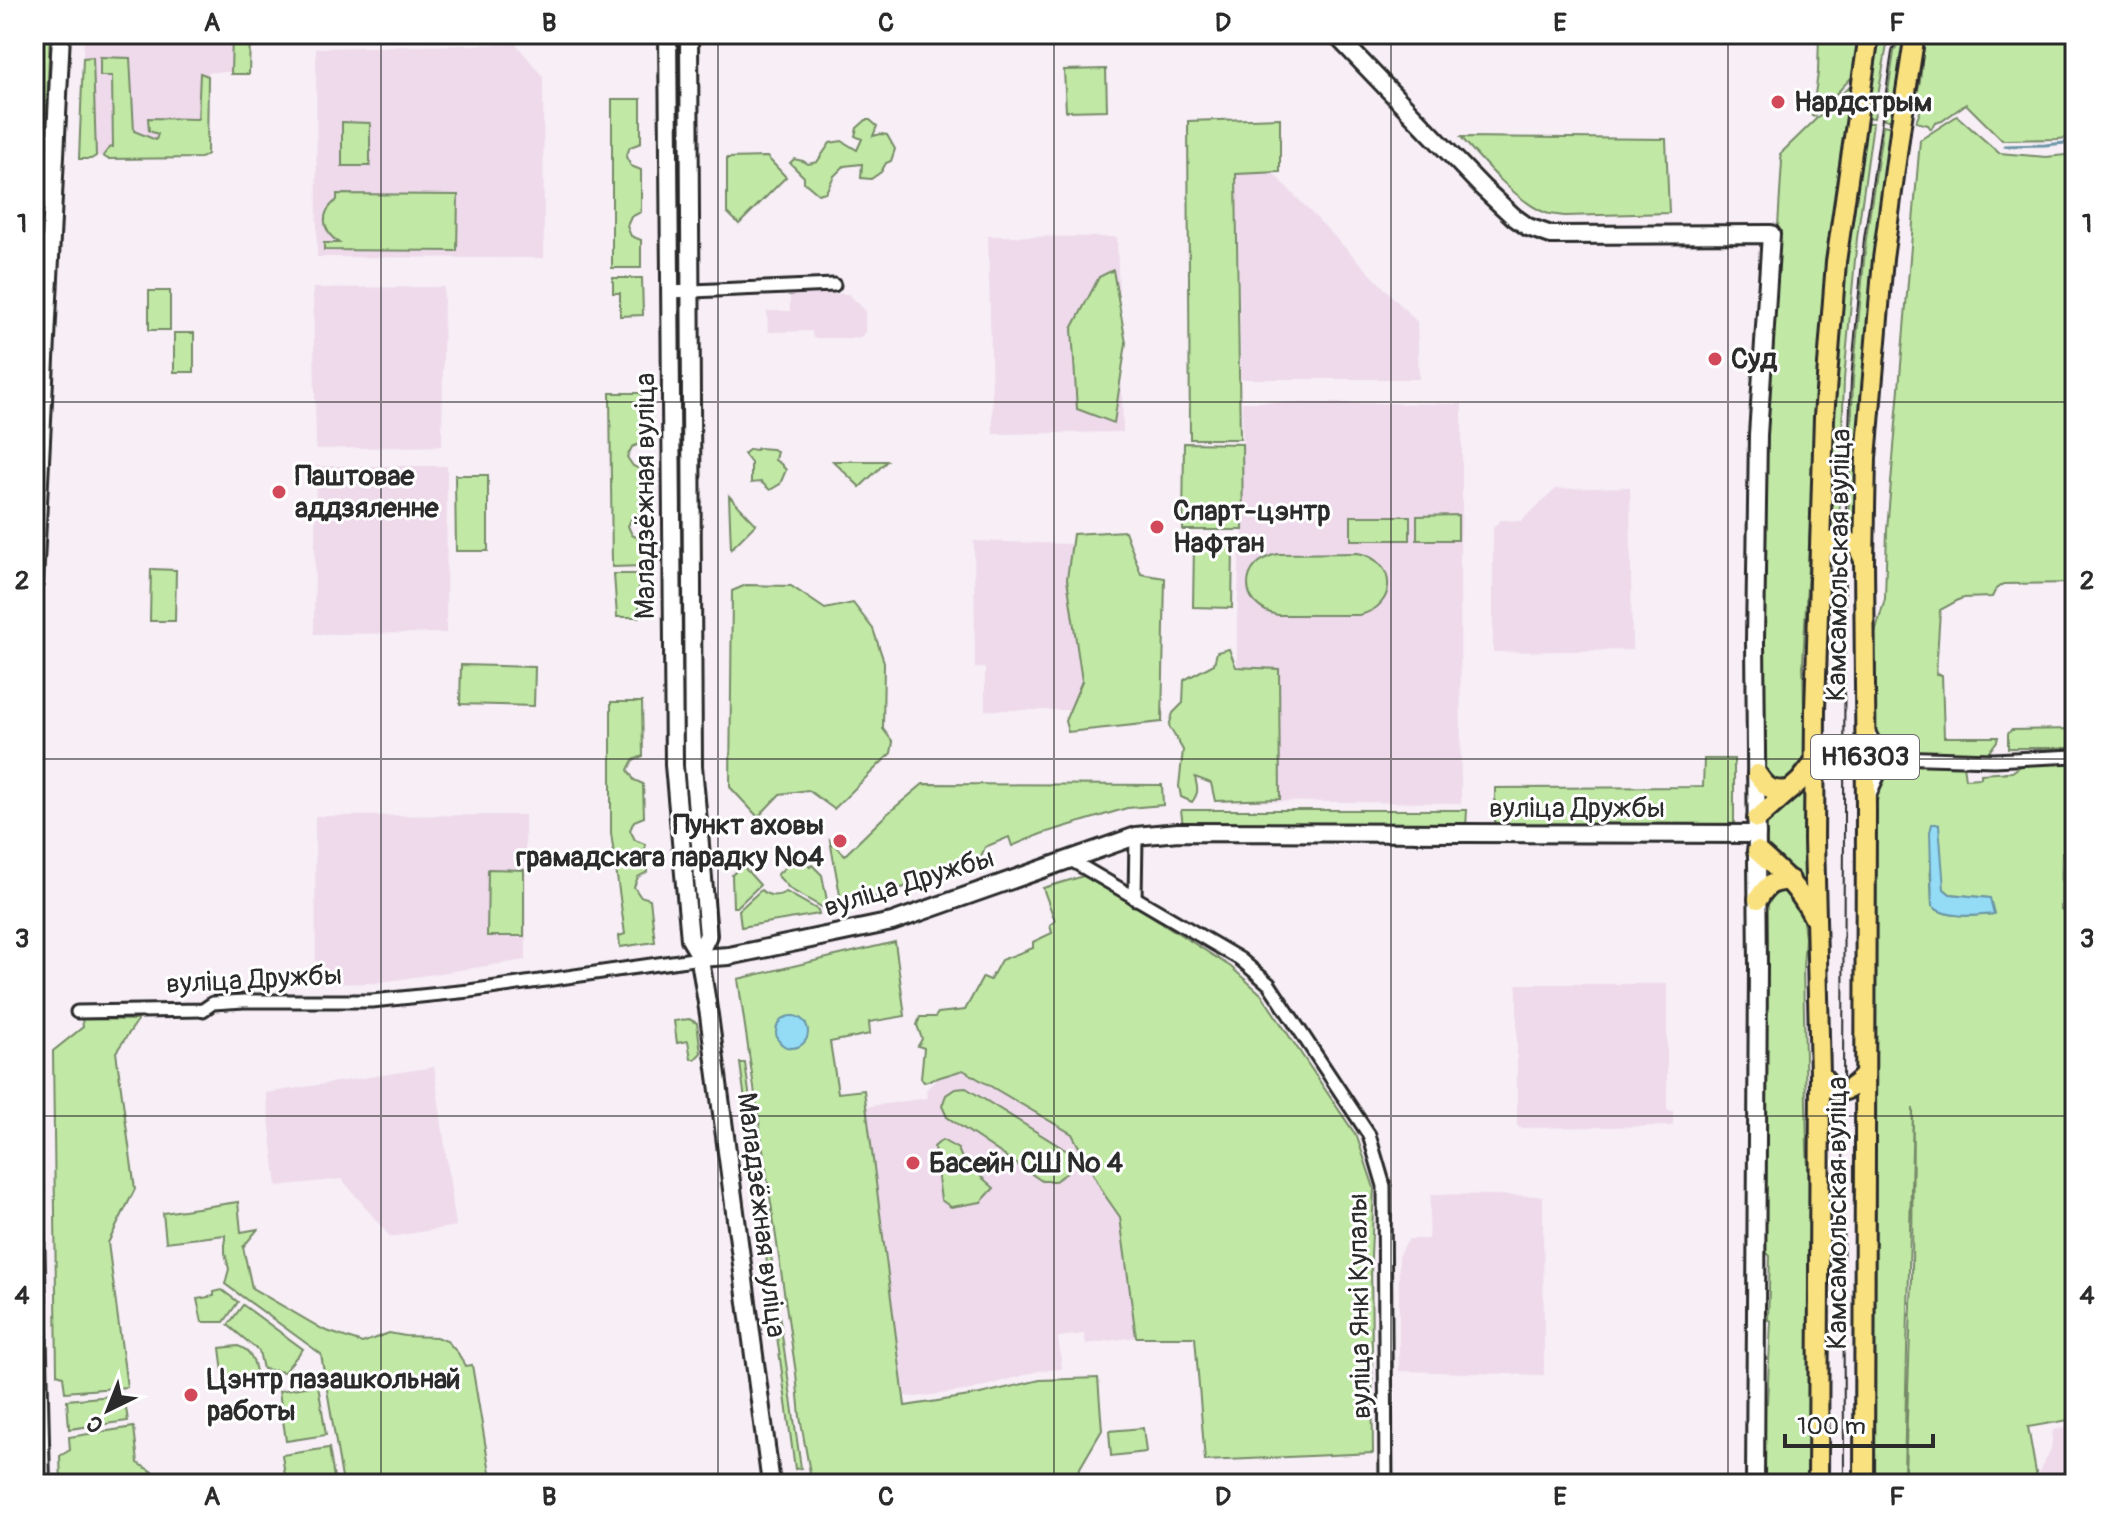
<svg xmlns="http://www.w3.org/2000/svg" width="2109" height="1518" font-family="Pangolin,sans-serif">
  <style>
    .built { fill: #eedaeb }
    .green { fill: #c1e9a5; stroke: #768a68; stroke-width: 2; fill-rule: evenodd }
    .water { fill: #94dbf6; stroke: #6a95a5; stroke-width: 2 }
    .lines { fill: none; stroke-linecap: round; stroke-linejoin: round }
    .stream { stroke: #6a95a5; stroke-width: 3 }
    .street-casing { stroke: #2b2b2b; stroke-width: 17 }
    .secondary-casing { stroke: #2b2b2b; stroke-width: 22 }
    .primary-casing { stroke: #2b2b2b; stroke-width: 24 }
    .street { stroke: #fff; stroke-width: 11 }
    .secondary { stroke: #fff; stroke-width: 16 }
    .primary { stroke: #fae180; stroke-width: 18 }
    .tram { stroke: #2b2b2b; stroke-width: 2 }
    .grid { fill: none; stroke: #2b2b2b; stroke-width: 2; stroke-opacity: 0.55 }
    .poi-dot { fill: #d1495b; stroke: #fff; stroke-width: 3 }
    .labels { text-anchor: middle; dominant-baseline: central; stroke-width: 6; stroke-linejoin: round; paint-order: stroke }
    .shield { fill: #fff; stroke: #6b6b6b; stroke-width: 2 }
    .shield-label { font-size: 26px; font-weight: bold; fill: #2b2b2b }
    .poi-label { font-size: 28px; font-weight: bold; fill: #2b2b2b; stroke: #fff; text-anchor: start }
    .street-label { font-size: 28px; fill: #2b2b2b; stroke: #fff }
    .neatline { fill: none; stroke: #2b2b2b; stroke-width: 3 }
    .grid-label { font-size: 26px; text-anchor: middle; font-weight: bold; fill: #2b2b2b }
  </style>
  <rect width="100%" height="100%" fill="#f7eef6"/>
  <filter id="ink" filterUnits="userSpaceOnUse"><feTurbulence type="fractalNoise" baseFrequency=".0125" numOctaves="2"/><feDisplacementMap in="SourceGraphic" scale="16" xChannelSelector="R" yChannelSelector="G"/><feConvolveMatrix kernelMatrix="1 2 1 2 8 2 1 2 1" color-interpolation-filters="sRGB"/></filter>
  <g filter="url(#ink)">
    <g class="built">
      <path d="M84 34H241L239 72H208L207 154 201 158 108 159 103 156H95L91 159H79Z"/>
      <path d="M516 44 543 77 544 258 317 257 316 48Z"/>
      <path d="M1273 173 1417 322 1419 379H1241L1237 174Z"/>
      <path d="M988 236 1117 237 1123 432 993 434Z"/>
      <path d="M444 287 442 446 316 449 313 288Z"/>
      <path d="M790 293 848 294 865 310V333L859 338H813L812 331 768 332 767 311H790Z"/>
      <path d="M1242 402 1462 404V510L1460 544 1461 803 1237 801 1239 665H1237V621L1240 544 1243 543Z"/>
      <path d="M316 466H447L446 633 314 634Z"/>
      <path d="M1630 487 1632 650 1493 652V528L1501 520 1521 521 1556 489Z"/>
      <path d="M974 541 1129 546 1133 710H985V668H975Z"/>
      <path d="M525 815 526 960 375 983 316 984 315 816Z"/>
      <path d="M1517 984H1667V1110L1673 1111V1126L1519 1128 1517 1125Z"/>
      <path d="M954 1058 1109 1140 1136 1337 1086 1344 1084 1334 1058 1337 1062 1369 1038 1371 971 1390 916 1397 905 1396 865 1107 927 1098 926 1090 950 1066Z"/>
      <path d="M434 1067 456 1226 390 1237 342 1179 277 1186 266 1093Z"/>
      <path d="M1431 1194 1543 1196 1544 1375 1399 1371V1254L1409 1239H1428Z"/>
      <path d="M2075 1426V1484H2041L2039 1472 2051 1449 2053 1430Z"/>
    </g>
    <g class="green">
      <path d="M34 34H50L34 386Z"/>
      <path d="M232 34H250L249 74H231Z"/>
      <path d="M1819 34H1859L1853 76 1815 116H1812L1818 73Z"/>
      <path d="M1877 34H1889L1874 118 1864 117Z"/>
      <path d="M1901 34H1906L1893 121 1884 119 1894 52Z"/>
      <path d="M1925 34H2075V137L2058 139 2002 140 1966 104 1942 121 1935 123 1931 129 1928 125 1916 122 1920 112V101L1915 102 1920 81Z"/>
      <path d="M93 57 96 156 91 159H79L83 58Z"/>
      <path d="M100 57 130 58 134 131 156 140 158 134 149 131 148 118 198 119 200 73 208 76 207 154 201 158 108 159 103 156 109 148 113 147 112 76H100Z"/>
      <path d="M1106 69 1107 110 1066 111 1064 70Z"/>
      <path d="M1852 84 1827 277 1816 411 1803 663 1805 763 1800 773 1786 783 1772 781 1765 773 1762 488 1782 161 1780 154Z"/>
      <path d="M612 99H641V143L630 147 626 157 631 166 641 170V212L631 217 627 226 631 236 641 240V268H612Z"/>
      <path d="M1957 116 1999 153 2046 157 2075 154V583L2003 584 1996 589 1992 597 1962 598 1940 610 1936 674 1942 675 1944 737H1998L1997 741 1988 753 1912 752 1887 749 1878 737 1874 723V637L1885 599 1887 530 1920 140Z"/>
      <path d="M1280 118V172L1236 174 1240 439H1190L1188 121Z"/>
      <path d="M866 120H870L877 126 873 136 881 134 887 135 895 149 891 161 886 163 881 172 871 179 861 178 862 164 844 166 834 176 826 192 818 194 804 182V177L790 163 794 159 803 161 808 164 817 162 830 143 842 141 857 150 862 139 855 136 857 128Z"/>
      <path d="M342 122 370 123V166H342Z"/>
      <path d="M1863 123H1873L1857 238 1844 379 1839 527 1830 529 1835 379 1847 237Z"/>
      <path d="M1883 125 1892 127 1877 240 1862 379 1860 534 1848 527 1853 379 1866 239Z"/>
      <path d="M1461 137 1666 139 1669 213 1565 216C1558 215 1552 215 1546 213 1517 202 1481 160 1461 137Z"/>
      <path d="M767 157 786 177 739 224 727 212V158Z"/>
      <path d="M337 194 458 195 457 251 324 250V243H339C322 231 319 213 337 200Z"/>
      <path d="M1113 270 1126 343 1114 423 1077 409 1072 329 1099 277Z"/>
      <path d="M613 278H642L643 315 620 316V293H613Z"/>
      <rect x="149" y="291" width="21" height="39"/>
      <rect x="174" y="333" width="20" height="39"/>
      <path d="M610 393H641L642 443 632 447 627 457 633 466 642 470V512L632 517 628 526 632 535 642 540 643 566 612 567Z"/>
      <path d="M1184 443 1242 444 1243 530H1183Z"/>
      <path d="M758 448 772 449 777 451 775 460 781 464 786 470 780 484 770 490 761 482 751 483V463L744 454 750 449 756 450Z"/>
      <path d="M833 461H887L860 487Z"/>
      <path d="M455 475H488V551H456Z"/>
      <path d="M729 496 756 524 731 549Z"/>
      <path d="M1458 515V540H1417V516Z"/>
      <rect x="1351" y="516" width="59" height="24"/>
      <path d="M1125 531 1141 574 1165 578 1162 722 1068 732 1065 721 1082 681 1067 579 1073 534Z"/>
      <path d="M1194 544 1233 546 1232 608 1193 607Z"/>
      <path d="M1358 553C1398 561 1398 607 1359 615H1278C1238 607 1238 562 1278 554Z"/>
      <path d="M151 569 176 570 175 621H150Z"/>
      <path d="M614 574H639V617H617Z"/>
      <path d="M746 585 791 586 825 609 853 603 873 629 884 662 883 729 893 742 891 753 834 809 808 790 780 794 758 817 730 787 732 591Z"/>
      <path d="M1229 649 1236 667 1279 669 1280 799 1215 801 1211 783 1195 777C1197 788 1200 791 1192 802L1181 797 1179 786 1183 750 1169 726 1173 713 1183 703 1184 680 1214 664 1217 652Z"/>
      <path d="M461 665 535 667 534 706 460 704Z"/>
      <path d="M611 702H642L643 756 633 760 628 770 634 780 643 784 644 817 634 821 630 830 635 840 645 844 647 872 638 877 634 887 640 896 650 899 655 942 620 947 619 936 625 934 611 833Z"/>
      <path d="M2075 729V748H2008V734L2011 730Z"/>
      <path d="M1704 759H1734V828L1495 827V788L1703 787Z"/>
      <path d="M1892 762 1963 765 1965 779 1981 778V774L2012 772 2024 764 2075 762V851L2062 852 2061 910H2075V1419L2028 1427 2038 1484H1875L1876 807 1882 776ZM1930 860 1944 889 1950 894 1989 898 1994 914C1975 916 1946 919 1932 906ZM1913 1108 1912 1278 1905 1474 1904 1473Z"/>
      <path d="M1807 783 1808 891 1766 851V818Z"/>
      <path d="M923 784 1162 785 1163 805 1127 808 1041 834 1012 846 1009 837 985 847 980 859 888 893 842 906 830 840 845 855 887 814Z"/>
      <path d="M1181 810H1467L1466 827 1183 826Z"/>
      <path d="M798 855 810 867 812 865 822 875 829 911 790 889 777 875Z"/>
      <path d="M742 865 760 885 737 907H733L732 875Z"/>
      <path d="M488 869 524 870V936H487Z"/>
      <path d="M1087 875 1231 967 1261 994 1357 1137 1374 1188 1371 1256 1373 1453 1205 1461 1195 1337H1136L1120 1217 1104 1194 1072 1134 963 1070 924 1082 921 1078 924 1048 918 1046 922 1039 917 1025 920 1017H935L938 1013 965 1010 983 977 990 980 1001 960 1033 948V942L1052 933 1050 925 1055 921 1043 888Z"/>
      <path d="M1785 889 1791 893 1802 914 1805 938 1803 968 1807 1149 1812 1238 1810 1326V1484H1760V1403H1767L1771 1321 1768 1320 1770 1256 1764 1250V901L1767 894Z"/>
      <path d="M761 890C769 897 777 897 786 892L818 910 819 914 741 927 739 910Z"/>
      <path d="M895 942 905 1016 869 1022 870 1034 830 1042 838 1093 864 1090 905 1406 976 1395 1040 1380 1098 1378 1102 1430 1074 1478 1014 1484H812L800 1417 796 1373 738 979Z"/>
      <path d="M82 1019 138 1020 116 1052 135 1189 108 1243 127 1387 65 1392 63 1376 57 1374 53 1051 83 1027Z"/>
      <path d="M689 1019 697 1023 701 1053 695 1059H691L688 1041 677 1043 674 1021Z"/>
      <path d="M740 1063H745L772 1262 767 1263Z"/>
      <path d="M966 1088 1067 1151 1070 1161 1067 1173 1055 1181H1042L947 1117 942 1106 946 1095 955 1089Z"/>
      <path d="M942 1140 958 1149 963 1161 994 1188 981 1202 951 1207 941 1200 934 1147Z"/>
      <path d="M238 1202 241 1232 258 1229 243 1247 252 1288 324 1330 362 1343 389 1333 405 1336 436 1337 447 1341 458 1353 465 1366 472 1365 492 1484H343L321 1354 225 1284 229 1269 225 1253V1235L166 1242 163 1213Z"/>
      <path d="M222 1290 238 1302 224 1322H202L197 1299 214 1296V1292Z"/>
      <path d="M243 1305 303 1349 284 1372 263 1369 259 1351 228 1325Z"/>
      <path d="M774 1314H779L801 1468 795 1469Z"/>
      <path d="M238 1346C255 1351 255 1368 258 1383L225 1388 220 1348Z"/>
      <path d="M318 1385 326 1435 286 1441 279 1391Z"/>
      <path d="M124 1395 128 1421 69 1429 67 1400Z"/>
      <path d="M134 1427 138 1463 164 1479 165 1484H61L60 1456 70 1450 69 1437Z"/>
      <path d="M1143 1428 1146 1452 1111 1456 1109 1431Z"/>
      <path d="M329 1448 335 1484H289L286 1482 282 1455Z"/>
    </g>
    <g class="water">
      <path d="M1932 824H1939L1944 889 1950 894 1990 898 1994 914C1975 916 1946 919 1932 906L1930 832Z"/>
      <circle cx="792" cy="1032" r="16"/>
    </g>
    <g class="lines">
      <path class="stream" d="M2004 146 2045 145 2075 142"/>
      <g class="street-casing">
        <g id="street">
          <path d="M670 292 834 285"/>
          <path d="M1868 731 1874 742 1893 757 1994 760 2075 756"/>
          <path d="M1870 794 1882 768 1893 757"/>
          <path d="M1069 859 1240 959 1269 984 1369 1135 1384 1186 1386 1484"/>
          <path d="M1135 899 1136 836"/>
          <path d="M77 1012 203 1010 213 1003 244 1001H372L469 991 700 958"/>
        </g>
      </g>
      <g class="secondary-casing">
        <g id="secondary">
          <path d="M668 34 674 765 690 939 699 954 709 1015 771 1484"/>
          <path d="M689 34 693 766 708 935 699 954"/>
          <path d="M1335 34 1483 188 1514 217 1528 227 1551 235 1771 234 1758 435 1755 641 1758 967 1755 1484"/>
          <path d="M34 583 61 34"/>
          <path d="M700 958 729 956 892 922 1136 836 1178 832 1757 834"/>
          <path d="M34 1186 41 1484"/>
        </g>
      </g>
      <g class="primary-casing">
        <g id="primary">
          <path d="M1820 553 1829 542 1845 539 1858 547 1864 560"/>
          <path d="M1757 774C1767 789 1772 792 1790 790"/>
          <path d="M1757 819 1800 781 1815 762"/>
          <path d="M1757 851C1782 873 1799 888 1814 918"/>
          <path d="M1758 899C1768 883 1772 882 1790 880"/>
          <path d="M1820 1074C1836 1097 1846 1095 1865 1075"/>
          <path d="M1818 1484 1820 1074 1814 840 1815 710 1824 417 1836 262 1869 34"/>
          <path d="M1864 1484 1866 808 1864 560 1866 458 1883 259 1901 124 1915 34"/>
        </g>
      </g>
      <use href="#street" class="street"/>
      <use href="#secondary" class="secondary"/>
      <use href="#primary" class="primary"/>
      <path class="tram" d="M1844 1484 1843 1091 1845 539 1851 379 1864 239 1892 52 1898 34"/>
    </g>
  </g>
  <path class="grid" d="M381 34V1484M718 34V1484M1054 34V1484M1391 34V1484M1728 34V1484M34 402H2075M34 759H2075M34 1116H2075"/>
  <g class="poi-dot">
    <circle cx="1778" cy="102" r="8"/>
    <circle cx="1715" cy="359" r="8"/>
    <circle cx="279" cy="492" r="8"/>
    <circle cx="1157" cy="527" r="8"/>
    <circle cx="840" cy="841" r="8"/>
    <circle cx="913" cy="1163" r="8"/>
    <circle cx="191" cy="1395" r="8"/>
  </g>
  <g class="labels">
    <rect class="shield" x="1811" y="735" width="108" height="44" rx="6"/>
    <g class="shield-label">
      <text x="1865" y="757">Н16303</text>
    </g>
    <g class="poi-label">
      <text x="1794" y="102">Нардстрым</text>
      <text x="1731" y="359">Суд</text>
      <text x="295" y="476">Паштовае<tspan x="295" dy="32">аддзяленне</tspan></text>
      <text x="1173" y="511">Спарт-цэнтр<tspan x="1173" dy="32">Нафтан</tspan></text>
      <text x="824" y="825" text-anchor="end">Пункт аховы<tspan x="824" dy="32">грамадскага парадку №4</tspan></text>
      <text x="929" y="1163">Басейн СШ № 4</text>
      <text x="207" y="1379">Цэнтр пазашкольнай<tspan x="207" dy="32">работы</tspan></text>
    </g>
    <g class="street-label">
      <text transform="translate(645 496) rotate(-90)">Маладзёжная вуліца</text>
      <text transform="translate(1839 565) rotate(-89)">Камсамольская вуліца</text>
      <text x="1577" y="808">вуліца Дружбы</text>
      <text transform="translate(909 883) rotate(-17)">вуліца Дружбы</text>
      <text transform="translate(254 980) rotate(-3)">вуліца Дружбы</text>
      <text transform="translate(1837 1213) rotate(-90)">Камсамольская вуліца</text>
      <text transform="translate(761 1215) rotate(83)">Маладзёжная вуліца</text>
      <text transform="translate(1360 1306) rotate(-91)">вуліца Янкі Купалы</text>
    </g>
  </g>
  <rect width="2109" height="1518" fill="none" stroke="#fff" stroke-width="88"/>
  <g transform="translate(108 1410) rotate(223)" stroke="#ffffff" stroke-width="6" paint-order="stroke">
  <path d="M0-6L14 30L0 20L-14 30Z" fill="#2b2b2b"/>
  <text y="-12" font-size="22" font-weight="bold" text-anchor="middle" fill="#2b2b2b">С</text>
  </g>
  <path d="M1785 1434v12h148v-12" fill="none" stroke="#2b2b2b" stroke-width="4"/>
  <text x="1797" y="1434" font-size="24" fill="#2b2b2b" stroke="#ffffff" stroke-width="6" paint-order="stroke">100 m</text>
  <rect x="44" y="44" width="2021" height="1430" class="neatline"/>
  <g class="grid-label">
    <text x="212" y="31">A</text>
    <text x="549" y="31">B</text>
    <text x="886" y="31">C</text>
    <text x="1223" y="31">D</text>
    <text x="1560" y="31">E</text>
    <text x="1897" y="31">F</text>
    <text x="22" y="232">1</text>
    <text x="2087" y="232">1</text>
    <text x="22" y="589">2</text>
    <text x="2087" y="589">2</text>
    <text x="22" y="947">3</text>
    <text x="2087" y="947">3</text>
    <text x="22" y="1304">4</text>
    <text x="2087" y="1304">4</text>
    <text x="212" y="1505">A</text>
    <text x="549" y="1505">B</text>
    <text x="886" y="1505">C</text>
    <text x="1223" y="1505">D</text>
    <text x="1560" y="1505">E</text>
    <text x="1897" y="1505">F</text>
  </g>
</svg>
